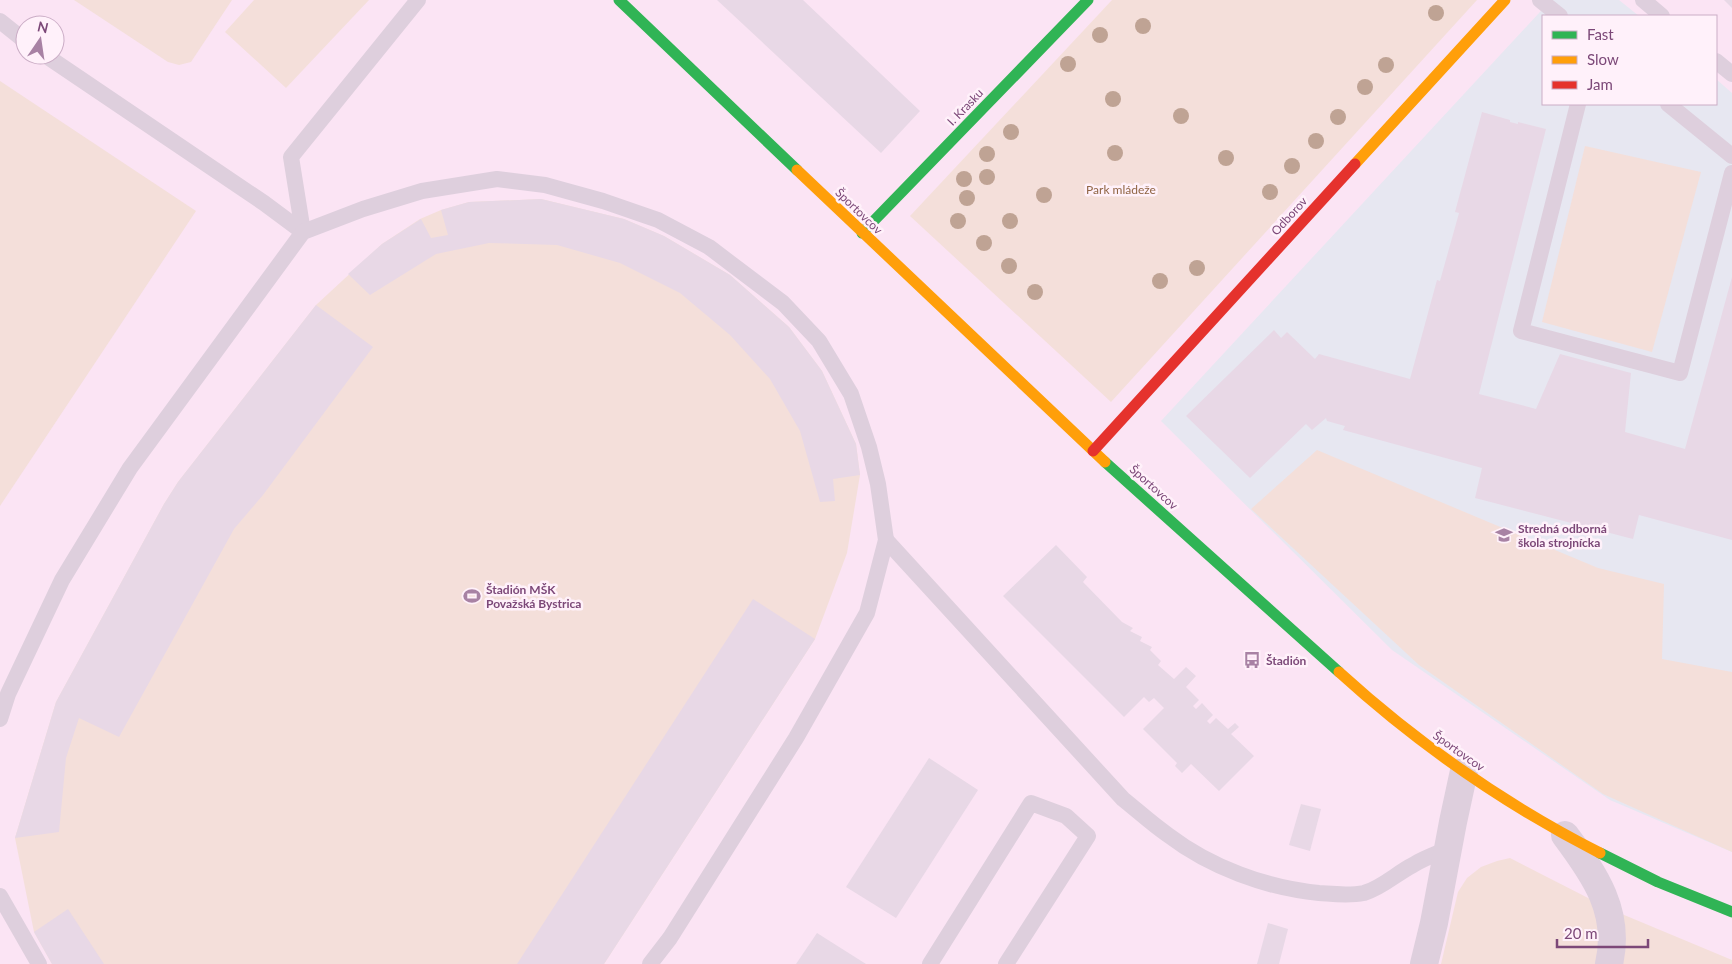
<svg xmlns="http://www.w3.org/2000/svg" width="1732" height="964" font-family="Lato,sans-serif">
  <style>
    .residential { fill: #fbe4f4; fill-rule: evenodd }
    .education { fill: #e7e7f1 }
    .green { fill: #f4dfda }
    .building { fill: #e8d8e6 }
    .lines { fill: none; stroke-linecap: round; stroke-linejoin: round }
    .lane { stroke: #decfdd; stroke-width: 16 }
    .street { stroke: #decfdd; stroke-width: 28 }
    .fast { stroke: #30b455; stroke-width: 11 }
    .slow { stroke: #ff9f0a; stroke-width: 11 }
    .jam { stroke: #e5322d; stroke-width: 11 }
    .tree { fill: #bfa394 }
    .labels { text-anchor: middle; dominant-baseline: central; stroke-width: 5; stroke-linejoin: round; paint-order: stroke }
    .street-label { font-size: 12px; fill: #7c4878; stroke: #fff1fa }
    .park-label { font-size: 12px; fill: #906544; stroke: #fff1fa }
    .poi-label { font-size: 12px; font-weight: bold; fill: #7c4878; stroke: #fff1fa; text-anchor: start }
  </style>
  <rect width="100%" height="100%" fill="#f9eef6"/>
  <path class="residential" d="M0 0H1732V964H0ZM1543 16H1716V104H1543ZM25 25H55V55H25Z"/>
  <path class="education" d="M1551 0H1619L1639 16H1543V104H1716V79L1732 93V852L1610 800 1392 650 1161 421Z"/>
  <g class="green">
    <path d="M74 0H232L191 62 179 65 168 62Z"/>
    <path d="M254 0H369L286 88 225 32Z"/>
    <path d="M1112 0H1477L1111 402 910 216Z"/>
    <path d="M0 81 196 211 0 506Z"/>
    <path d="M1585 146 1701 172 1652 352 1542 322Z"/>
    <path d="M541 199 624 219 664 236 730 275 789 327 822 371 856 444 860 475 847 553 815 639 604 964H52L34 932 15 838 56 702 164 504 178 482 316 305 382 244 420 219 441 210 469 202Z"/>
    <path d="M1317 450 1598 568 1664 584 1662 659 1732 672V852L1603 794 1419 665 1251 509Z"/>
    <path d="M1510 858 1594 901 1600 918 1598 964H1441L1458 892 1467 878 1481 867 1497 861Z"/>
    <path d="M1617 912 1732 960V964H1618Z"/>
  </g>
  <g class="building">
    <path d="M717 0H803L920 111 881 153Z"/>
    <path d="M1724 0H1732V8Z"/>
    <path d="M1482 112 1510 120V122L1518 124V122L1546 129 1479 394 1536 409 1560 354 1631 373 1625 432 1685 449 1732 277V540L1639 515 1633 539 1475 498 1482 468 1343 430 1345 426 1327 421 1326 418 1312 430 1306 424 1250 478 1186 416 1274 330 1281 338 1287 332 1315 359 1319 354 1410 379 1437 280 1440 281 1459 213 1455 212Z"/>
    <path d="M541 199 624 219 664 236 730 275 789 327 822 371 856 444 860 475 833 479 835 501 820 502 800 431 770 379 730 335 680 293 620 263 557 245 489 243 436 254 370 295 348 274 382 244 421 219 431 238 448 235 441 210 469 202Z"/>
    <path d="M316 305 373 347 263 495 234 529 119 737 79 718 66 758 59 832 15 838 56 702 164 504 178 482Z"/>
    <path d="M1056 545 1087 577 1083 582 1122 622 1133 628 1130 631 1142 637 1140 641 1152 647 1150 650 1161 661 1158 665 1174 679 1186 667 1196 676 1186 687 1199 700 1193 706 1196 709 1202 703 1213 715 1207 721 1210 724 1216 718 1228 729 1235 723 1239 727 1231 734 1254 756 1219 791 1191 764 1182 773 1175 766 1177 763 1143 729 1164 708 1154 698 1149 702 1144 697 1124 717 1003 596Z"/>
    <path d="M753 599 815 639 604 964H517Z"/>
    <path d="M929 758 978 790 896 918 846 887Z"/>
    <path d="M1301 804 1321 809 1310 851 1289 845Z"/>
    <path d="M68 909 104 964H52L34 932Z"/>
    <path d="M1268 923 1288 929 1279 964H1257Z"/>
    <path d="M817 933 866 964H796Z"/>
  </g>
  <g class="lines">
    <g class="lane">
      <path d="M1540 0 1560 16"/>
      <path d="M1643 0 1662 16"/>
      <path d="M0 21 25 41"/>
      <path d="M45 55 264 203 303 232 291 157 418 0"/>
      <path d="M1716 61 1732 74"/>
      <path d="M1578 104 1521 331 1680 373 1732 173"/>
      <path d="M1668 104 1732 156"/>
      <path d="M886 540 1123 799C1138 811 1152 824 1168 835 1210 867 1266 888 1319 893 1334 894 1348 896 1364 893 1382 888 1397 873 1413 865 1424 858 1436 854 1448 849"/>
      <path d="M0 719 8 694 62 580 130 468 303 232 363 209 422 191 497 179 545 185 603 201 658 220 709 247 783 303 819 341 851 394 869 447 878 484 886 540 867 613 796 738 670 938 650 964"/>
      <path d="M0 896 39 964"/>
      <path d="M930 964 1031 803 1066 816 1088 836 1006 964"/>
    </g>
    <g class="street">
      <path d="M1565 835C1595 875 1621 912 1609 964"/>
      <path d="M1424 964 1434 923 1453 822 1464 771"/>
    </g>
    <g class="fast">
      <path d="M619 0 797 170"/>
      <path d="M862 233 1088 0"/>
      <path d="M1105 462 1339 672"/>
      <path d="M1600 853 1658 882 1732 912"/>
    </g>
    <g class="slow">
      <path d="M1355 164 1505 0"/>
      <path d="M797 170 1105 462"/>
      <path d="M1339 672C1417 743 1506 805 1600 853"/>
    </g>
    <path class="jam" d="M1093 451 1355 164"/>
  </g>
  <g class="tree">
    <circle cx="1436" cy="13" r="8"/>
    <circle cx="1143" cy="26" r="8"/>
    <circle cx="1100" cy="35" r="8"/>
    <circle cx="1068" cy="64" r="8"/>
    <circle cx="1386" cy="65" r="8"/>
    <circle cx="1365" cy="87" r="8"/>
    <circle cx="1113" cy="99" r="8"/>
    <circle cx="1181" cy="116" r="8"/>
    <circle cx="1338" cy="117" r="8"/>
    <circle cx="1011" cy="132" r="8"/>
    <circle cx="1316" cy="141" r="8"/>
    <circle cx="1115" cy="153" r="8"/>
    <circle cx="987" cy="154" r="8"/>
    <circle cx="1226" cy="158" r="8"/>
    <circle cx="1292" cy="166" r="8"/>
    <circle cx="987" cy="177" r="8"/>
    <circle cx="964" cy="179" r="8"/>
    <circle cx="1270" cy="192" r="8"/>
    <circle cx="1044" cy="195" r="8"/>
    <circle cx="967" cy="198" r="8"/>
    <circle cx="958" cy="221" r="8"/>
    <circle cx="1010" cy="221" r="8"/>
    <circle cx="984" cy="243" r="8"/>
    <circle cx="1009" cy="266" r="8"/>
    <circle cx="1197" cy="268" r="8"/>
    <circle cx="1160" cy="281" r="8"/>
    <circle cx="1035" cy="292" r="8"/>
  </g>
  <defs>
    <g id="school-bare" transform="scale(1.35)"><path d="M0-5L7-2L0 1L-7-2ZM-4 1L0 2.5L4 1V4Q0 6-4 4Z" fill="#a882a4" stroke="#fff1fa" stroke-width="2.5" paint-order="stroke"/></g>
    <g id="stadium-bare" transform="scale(1.35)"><path d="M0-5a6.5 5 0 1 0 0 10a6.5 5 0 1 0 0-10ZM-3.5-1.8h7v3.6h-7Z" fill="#a882a4" stroke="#fff1fa" stroke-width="2.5" paint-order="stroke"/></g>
    <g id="bus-bare" transform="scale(1.35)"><path d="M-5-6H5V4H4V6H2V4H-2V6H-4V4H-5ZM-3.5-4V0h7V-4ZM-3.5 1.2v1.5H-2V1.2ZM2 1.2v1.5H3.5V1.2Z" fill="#a882a4" stroke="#fff1fa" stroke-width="2.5" paint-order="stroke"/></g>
  </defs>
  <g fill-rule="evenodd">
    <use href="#school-bare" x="1504" y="535"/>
    <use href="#stadium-bare" x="472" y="596"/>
    <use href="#bus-bare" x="1252" y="660"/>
  </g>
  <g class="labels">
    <g class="street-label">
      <text transform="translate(965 107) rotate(-46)">I. Krasku</text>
      <text transform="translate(859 211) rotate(44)">Športovcov</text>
      <text transform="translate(1289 216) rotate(-48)">Odborov</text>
      <text transform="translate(1154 487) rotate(42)">Športovcov</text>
      <text transform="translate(1459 751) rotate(35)">Športovcov</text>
    </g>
    <g class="park-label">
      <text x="1121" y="189">Park mládeže</text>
    </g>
    <g class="poi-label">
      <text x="1518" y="528">Stredná odborná<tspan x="1518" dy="14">škola strojnícka</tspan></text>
      <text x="486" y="589">Štadión MŠK<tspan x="486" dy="14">Považská Bystrica</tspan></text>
      <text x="1266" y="660">Štadión</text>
    </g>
  </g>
  <rect x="1542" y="15" width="175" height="90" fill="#fff1fa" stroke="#cbadc6"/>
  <rect x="1552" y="31" width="25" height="8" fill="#30b455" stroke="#cbadc6"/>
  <text x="1587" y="40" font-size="15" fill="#7c4878">Fast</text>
  <rect x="1552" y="56" width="25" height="8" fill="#ff9f0a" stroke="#cbadc6"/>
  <text x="1587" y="65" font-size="15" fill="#7c4878">Slow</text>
  <rect x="1552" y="81" width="25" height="8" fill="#e5322d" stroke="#cbadc6"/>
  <text x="1587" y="90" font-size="15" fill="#7c4878">Jam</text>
  <g transform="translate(40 40) rotate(13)"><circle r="24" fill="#fff1fa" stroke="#cbadc6"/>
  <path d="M0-4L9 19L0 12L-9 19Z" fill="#a882a4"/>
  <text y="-8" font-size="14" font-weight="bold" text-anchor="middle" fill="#7c4878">N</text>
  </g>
  <path d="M1557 939v8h91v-8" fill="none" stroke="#7c4878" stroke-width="2.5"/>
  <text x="1564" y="939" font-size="15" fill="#7c4878" stroke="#fff1fa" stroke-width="4" paint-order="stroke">20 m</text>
</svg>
